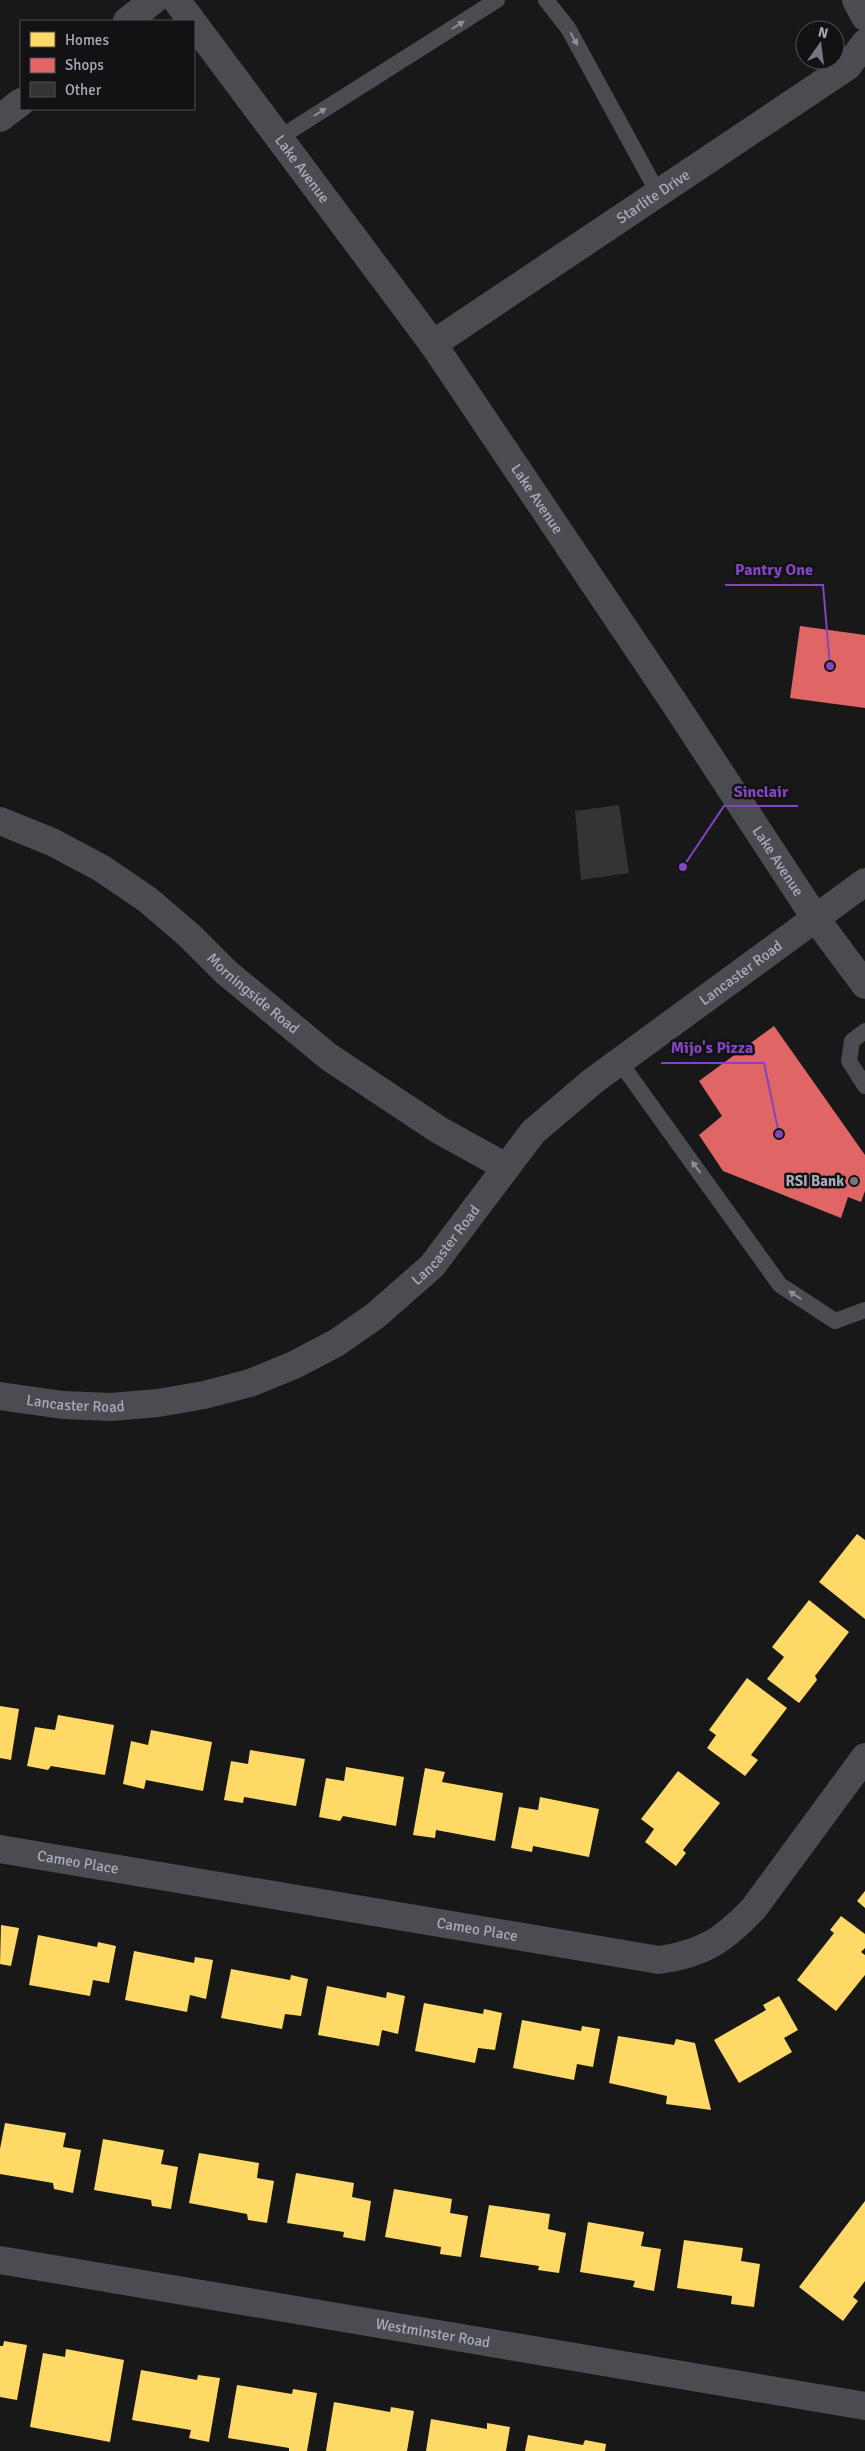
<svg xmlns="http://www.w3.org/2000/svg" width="865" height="2451" font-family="Signika,sans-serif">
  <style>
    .homes { fill: #ffd966 }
    .shops { fill: #e06666 }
    .building { fill: #343436 }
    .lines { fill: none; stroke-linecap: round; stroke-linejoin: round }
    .service { stroke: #4b4c51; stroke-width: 16 }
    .minor { stroke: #4b4c51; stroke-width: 28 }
    .tertiary { stroke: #4b4c51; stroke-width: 28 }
    .oneway { fill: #8c8e9a }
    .poi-dot { fill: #767881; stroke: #121214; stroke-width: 2 }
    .labels { text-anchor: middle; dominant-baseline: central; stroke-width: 5; stroke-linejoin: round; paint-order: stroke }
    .street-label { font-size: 15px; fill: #a8abb9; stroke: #121214 }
    .poi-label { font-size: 15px; font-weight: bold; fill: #a8abb9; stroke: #121214; text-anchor: end }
    .leader { fill: none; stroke: #8445be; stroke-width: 2 }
    .callout-dot { fill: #8445be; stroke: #121214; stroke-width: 2 }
    .callout-label { font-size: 16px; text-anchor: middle; font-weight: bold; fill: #8445be; stroke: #121214; stroke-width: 5; stroke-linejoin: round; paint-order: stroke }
  </style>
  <rect width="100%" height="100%" fill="#181818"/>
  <g class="homes">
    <path d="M857 1534 865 1540V1619L819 1582Z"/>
    <path d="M809 1600 849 1632 815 1676 817 1680 799 1703 767 1679 784 1657 772 1647Z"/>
    <path d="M747 1678 787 1708 751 1755 758 1760 745 1776 707 1748 716 1735 709 1730Z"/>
    <path d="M0 1706 19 1709 11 1760 0 1758Z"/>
    <path d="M58 1715 114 1725 105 1775 51 1766 48 1770 27 1766 35 1727 55 1730Z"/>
    <path d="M151 1730 212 1742 203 1791 146 1780 144 1789 123 1784 131 1741 148 1745Z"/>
    <path d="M250 1750 305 1759 296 1806 244 1797 243 1803 224 1800 231 1761 248 1764Z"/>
    <path d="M346 1767 404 1777 396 1826 343 1816 340 1821 319 1817 326 1778 344 1781Z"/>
    <path d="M425 1768 445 1772 442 1782 503 1793 495 1841 436 1830 435 1838 413 1835Z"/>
    <path d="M678 1771 720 1803 683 1850 686 1853 676 1866 645 1842 654 1829 641 1819Z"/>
    <path d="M540 1797 599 1809 589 1857 533 1846 532 1852 511 1848 519 1807 538 1810Z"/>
    <path d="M865 1891V1908L857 1901Z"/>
    <path d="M841 1916 865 1934V1948L861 1952 865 1955V1975L836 2011 797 1980 834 1933 830 1930Z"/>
    <path d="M1 1925 19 1928 11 1966 0 1964Z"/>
    <path d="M38 1935 97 1947 98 1942 116 1946 109 1983 93 1980 90 1996 29 1985Z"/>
    <path d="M134 1951 194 1963 195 1957 213 1960 206 1999 190 1995 187 2012 125 2000Z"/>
    <path d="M231 1969 290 1980 291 1975 308 1979 301 2016 285 2014 282 2029 221 2018Z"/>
    <path d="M327 1986 386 1998 387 1992 405 1996 398 2034 382 2030 379 2046 318 2035Z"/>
    <path d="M779 1996 798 2030 784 2038 792 2052 739 2083 714 2040 766 2010 763 2005Z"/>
    <path d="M424 2003 483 2014 484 2009 502 2013 495 2050 478 2048 475 2063 415 2051Z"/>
    <path d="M522 2020 581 2031 582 2026 600 2029 593 2067 577 2064 574 2080 513 2068Z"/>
    <path d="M618 2036 674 2045 676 2039 695 2043 711 2110 666 2104 667 2096 609 2083Z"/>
    <path d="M5 2123 66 2133 63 2147 81 2150 73 2193 54 2189 53 2183 0 2174V2149Z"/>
    <path d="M103 2139 164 2150 161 2164 178 2167 171 2209 152 2206 151 2200 94 2190Z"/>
    <path d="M199 2153 259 2163 257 2178 274 2181 267 2223 248 2220 247 2214 189 2203Z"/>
    <path d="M296 2173 354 2183 352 2197 371 2201 365 2241 343 2237 344 2232 287 2223Z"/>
    <path d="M394 2189 452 2199 450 2213 468 2216 461 2257 440 2254 441 2247 385 2237Z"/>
    <path d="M865 2201V2281L853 2297 858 2301 843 2321 799 2287Z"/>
    <path d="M489 2205 550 2214 548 2229 566 2233 559 2273 538 2270 539 2266 480 2257Z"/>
    <path d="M588 2222 644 2232 641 2246 661 2249 654 2291 633 2287 635 2281 580 2272Z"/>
    <path d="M684 2240 743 2248 741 2261 760 2264 754 2307 731 2304 732 2296 677 2288Z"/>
    <path d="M4 2341 27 2345 17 2400 0 2397V2346H3Z"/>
    <path d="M66 2349 124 2360 110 2442 30 2427 43 2353 65 2357Z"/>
    <path d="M141 2370 197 2380 198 2375 220 2378 209 2442 189 2438 191 2430 132 2420Z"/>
    <path d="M237 2385 292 2394 293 2389 317 2393 307 2451H289V2448L228 2438Z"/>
    <path d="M334 2402 390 2412 391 2407 414 2411 407 2451H326Z"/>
    <path d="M431 2419 487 2429V2423L510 2427 506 2451H426Z"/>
    <path d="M528 2435 583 2445 585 2440 606 2444 605 2451H525Z"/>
  </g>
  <g class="shops">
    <path d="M800 626 865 635V708L790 698Z"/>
    <path d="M774 1026 865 1155V1191L861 1202 848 1197 841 1218 723 1171 699 1135 722 1116 699 1081Z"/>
  </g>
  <path class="building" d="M619 805 629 873 581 880 575 811Z"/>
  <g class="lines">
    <g class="service">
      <path d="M546 0 568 28 658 193"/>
      <path d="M279 138 497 0"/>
      <path d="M865 1031 852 1041 849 1061 865 1086"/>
      <path d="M619 1061 780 1285 835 1321 865 1310"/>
    </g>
    <g class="minor">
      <path d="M856 0 865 17"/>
      <path d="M127 21 154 0"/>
      <path d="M0 118 21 102"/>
      <path id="s1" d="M433 344 848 66 865 43"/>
      <path id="s2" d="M0 821 52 842 101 868 148 900 191 937 227 973 329 1057 439 1130 506 1167"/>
      <path id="s3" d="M0 1396 63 1405 111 1407 158 1403 204 1395 250 1383 294 1365 336 1343 375 1316 432 1266 533 1132 593 1081 865 882"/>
      <path id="s4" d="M0 1849 659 1960C703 1954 724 1940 754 1908L865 1757"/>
      <path id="s5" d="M0 2260 865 2406"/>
    </g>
    <g class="tertiary">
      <path d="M176 0 192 21"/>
      <path id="s6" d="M194 24 433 344 673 701 816 919 865 985"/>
    </g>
  </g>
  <defs><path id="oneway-solid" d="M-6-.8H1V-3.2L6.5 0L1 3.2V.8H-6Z" transform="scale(1.25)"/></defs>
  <g class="oneway">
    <use href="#oneway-solid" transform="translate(458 25) rotate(-32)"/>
    <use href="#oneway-solid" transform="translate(574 39) rotate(61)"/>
    <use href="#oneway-solid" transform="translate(320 112) rotate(-32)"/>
    <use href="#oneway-solid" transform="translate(696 1167) rotate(-126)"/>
    <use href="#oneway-solid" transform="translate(795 1295) rotate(-147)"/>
  </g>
  <circle class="poi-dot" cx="854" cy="1181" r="5"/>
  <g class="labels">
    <g class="street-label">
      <text stroke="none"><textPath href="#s6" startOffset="181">Lake Avenue</textPath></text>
      <text stroke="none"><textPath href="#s1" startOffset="265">Starlite Drive</textPath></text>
      <text stroke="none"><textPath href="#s6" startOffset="586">Lake Avenue</textPath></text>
      <text stroke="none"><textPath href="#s6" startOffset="1021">Lake Avenue</textPath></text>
      <text stroke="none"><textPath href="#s3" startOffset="901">Lancaster Road</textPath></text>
      <text stroke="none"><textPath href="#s2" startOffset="309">Morningside Road</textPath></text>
      <text stroke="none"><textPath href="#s3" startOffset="496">Lancaster Road</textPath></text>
      <text stroke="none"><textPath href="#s3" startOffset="76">Lancaster Road</textPath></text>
      <text stroke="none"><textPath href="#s4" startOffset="79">Cameo Place</textPath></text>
      <text stroke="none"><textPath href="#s4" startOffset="484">Cameo Place</textPath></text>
      <text stroke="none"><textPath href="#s5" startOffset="439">Westminster Road</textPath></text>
    </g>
    <g class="poi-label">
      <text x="844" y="1181">RSI Bank</text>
    </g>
  </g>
  <path class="leader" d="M830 666L823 585H725M683 867L724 806H798M779 1134L764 1063H661"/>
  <g class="callout-dot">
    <circle cx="830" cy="666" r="5"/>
    <circle cx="683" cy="867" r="5"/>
    <circle cx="779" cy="1134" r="5"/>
  </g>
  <g class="callout-label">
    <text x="774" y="575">Pantry One</text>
    <text x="761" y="797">Sinclair</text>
    <text x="712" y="1053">Mijo's Pizza</text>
  </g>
  <rect x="20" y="20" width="175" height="90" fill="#121214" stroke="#4e4f56"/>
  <rect x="30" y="32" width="25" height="15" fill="#ffd966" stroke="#4e4f56"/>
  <text x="65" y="45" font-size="15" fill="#a8abb9">Homes</text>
  <rect x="30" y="58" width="25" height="15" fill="#e06666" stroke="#4e4f56"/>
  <text x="65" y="70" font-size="15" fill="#a8abb9">Shops</text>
  <rect x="30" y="82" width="25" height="15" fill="#343436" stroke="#4e4f56"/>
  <text x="65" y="95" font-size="15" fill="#a8abb9">Other</text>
  <g transform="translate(820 45) rotate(14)"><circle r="24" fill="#121214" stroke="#4e4f56"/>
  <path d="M0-4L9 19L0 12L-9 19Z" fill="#767881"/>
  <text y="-8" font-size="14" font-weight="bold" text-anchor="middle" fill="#a8abb9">N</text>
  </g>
</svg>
